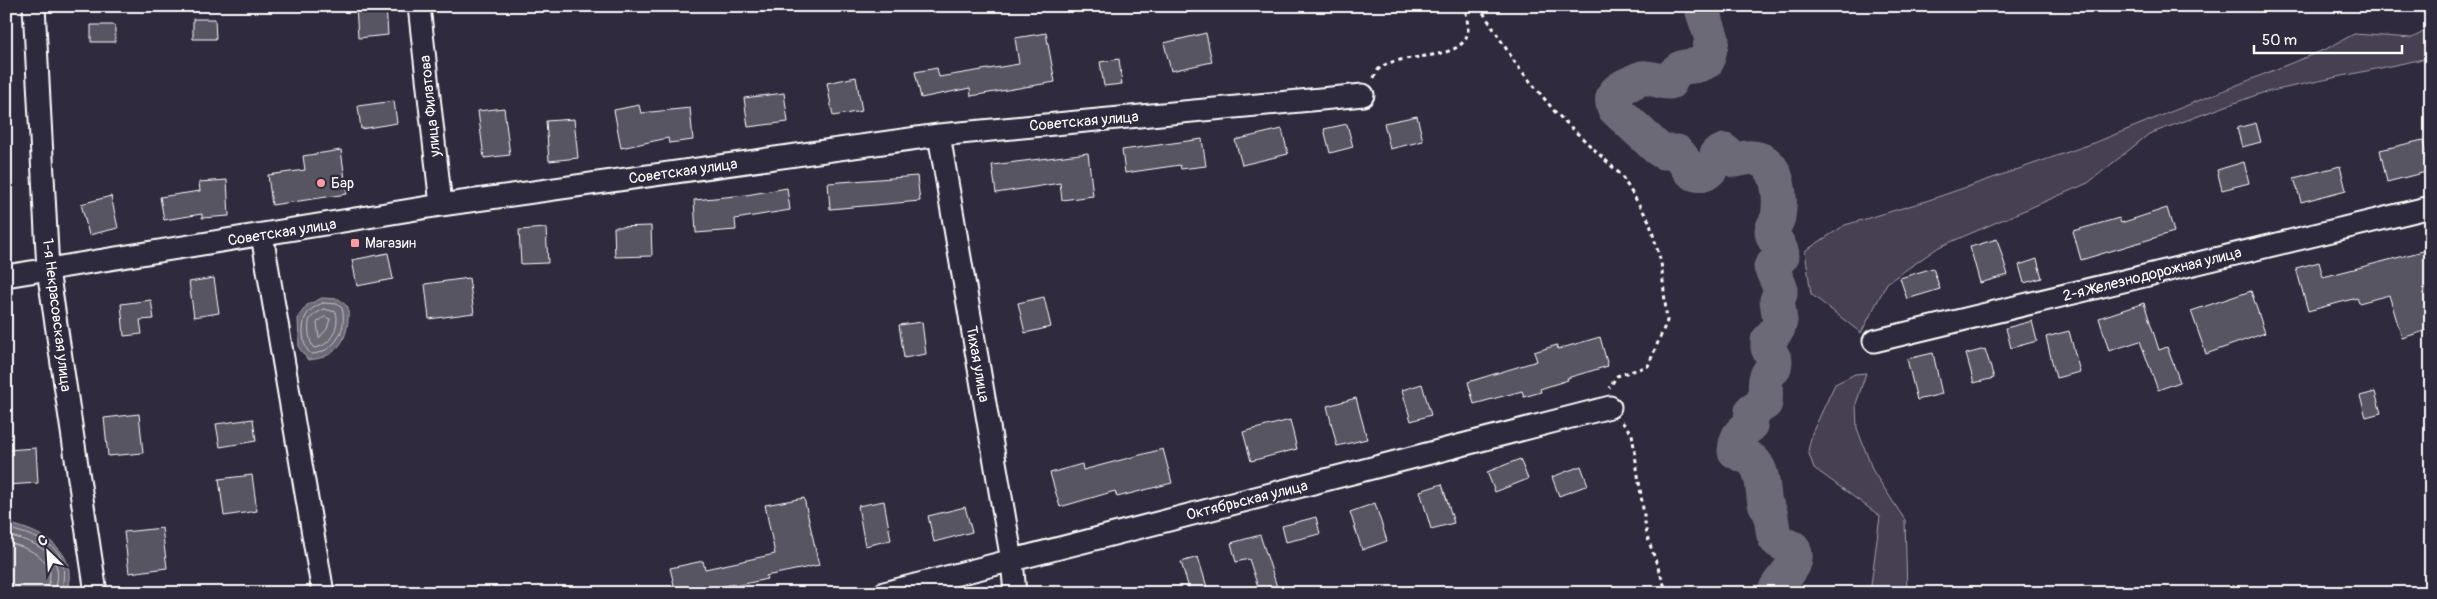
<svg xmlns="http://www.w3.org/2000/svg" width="2437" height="599" viewBox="0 0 2437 599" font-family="Pangolin,sans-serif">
  <rect width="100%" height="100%" fill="#2f2a3d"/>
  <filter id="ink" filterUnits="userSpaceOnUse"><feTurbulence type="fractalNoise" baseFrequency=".02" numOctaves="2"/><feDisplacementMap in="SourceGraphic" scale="10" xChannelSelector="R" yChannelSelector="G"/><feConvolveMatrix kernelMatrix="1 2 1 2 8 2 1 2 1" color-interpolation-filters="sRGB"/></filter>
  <g filter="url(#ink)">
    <path fill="#464152" stroke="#a2a0a8" d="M 2431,28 L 2431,57 L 2428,58 L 2262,93 L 2149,134 L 2088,183 L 1939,247 L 1887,283 L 1861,333 L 1811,294 L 1805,251 L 1845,225 L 1926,201 L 2094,143 L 2326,49 L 2354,34 L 2412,38 Z
      M 1866,373 L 1856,404 L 1857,428 L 1873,471 L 1905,520 L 1907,593 L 1870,593 L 1880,516 L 1814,468 L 1808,451 L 1812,433 L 1835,384 L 1855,374 Z"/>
    <path fill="#6d6a77" stroke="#a7a6ad" d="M 322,298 L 339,299 L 348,307 C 350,336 340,358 308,360 L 299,348 L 298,317 L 307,305 Z
      M 6,523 C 41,531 81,550 66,593 L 6,593 Z"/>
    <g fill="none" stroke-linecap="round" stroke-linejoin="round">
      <path stroke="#c5c3c9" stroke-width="1" d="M 323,303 L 337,304 L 342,308 C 348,330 334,353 311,354 C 304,347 304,342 303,333 C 303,316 307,310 323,303 Z
        M 324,309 L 336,312 C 340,326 331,347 314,348 C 309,343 307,326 310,319 C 313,314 319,312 324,309 Z
        M 325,317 L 330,319 L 327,329 L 319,338 L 317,323 Z
        M 6,528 C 21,532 50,540 59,554 C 66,566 63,580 62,593
        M 6,535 C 25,539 53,548 57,569 C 59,577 56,585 55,593
        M 6,542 C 22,546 48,555 50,573 C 50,580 48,586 48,593"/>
      <path stroke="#6d6a77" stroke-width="35" d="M 1701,6 L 1712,39 L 1707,61 C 1691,72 1680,58 1670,82 C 1661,83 1655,78 1646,78 C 1641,77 1635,81 1631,83 C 1618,89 1608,94 1615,109 L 1657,148 L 1663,152 L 1677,152 C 1683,157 1684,163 1689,169 C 1702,183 1716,168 1717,154 L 1724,151 L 1735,160 C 1742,159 1751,156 1758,159 C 1780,165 1781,200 1778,217 C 1777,222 1772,227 1772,231 C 1772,240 1782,246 1782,256 L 1771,267 L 1780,287 L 1780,294 L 1777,300 L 1780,321 L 1778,328 L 1768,341 L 1768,348 L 1775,361 L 1774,368 C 1761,377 1767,389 1765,403 L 1752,411 L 1750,426 C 1739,432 1736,439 1735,451 C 1742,456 1750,456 1755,463 C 1764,474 1762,490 1765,503 C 1767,508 1771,512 1771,517 C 1775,538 1770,540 1793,548 C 1802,567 1780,576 1774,593"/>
    </g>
    <path fill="#595564" stroke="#fff" d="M 356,6 L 386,6 L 388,35 L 358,38 Z
      M 193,19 L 215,19 L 216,39 L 193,39 Z
      M 91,25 L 115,25 L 115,42 L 91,42 Z
      M 1046,33 L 1055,82 L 971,96 L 970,88 L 921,98 L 915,72 L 937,68 L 939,77 L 1019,64 L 1015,38 Z
      M 1206,33 L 1212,62 L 1171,71 L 1164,43 Z
      M 1119,59 L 1122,84 L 1104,86 L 1100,62 Z
      M 856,77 L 862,111 L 833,116 L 827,83 Z
      M 784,93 L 788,122 L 748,127 L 744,98 Z
      M 394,101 L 397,123 L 361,129 L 358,106 Z
      M 639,105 L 641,113 L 690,108 L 693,140 L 669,143 L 668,138 L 621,148 L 614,110 Z
      M 504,108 L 510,155 L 484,158 L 478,111 Z
      M 1417,116 L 1423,141 L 1390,149 L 1384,123 Z
      M 574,119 L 578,158 L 549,161 L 546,121 Z
      M 2256,123 L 2261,142 L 2242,147 L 2237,128 Z
      M 1347,124 L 1353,147 L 1330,153 L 1324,129 Z
      M 1282,129 L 1288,154 L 1242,165 L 1235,140 Z
      M 1202,139 L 1206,166 L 1181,169 L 1180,165 L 1125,173 L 1122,150 Z
      M 2423,140 L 2430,171 L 2387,182 L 2380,150 Z
      M 341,150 L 347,194 L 272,205 L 268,175 L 305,170 L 303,156 Z
      M 1088,153 L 1093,196 L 1062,200 L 1060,183 L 996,193 L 992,165 Z
      M 2244,162 L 2249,183 L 2222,190 L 2217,170 Z
      M 2340,166 L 2346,190 L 2301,202 L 2294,178 Z
      M 917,176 L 920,201 L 830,209 L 828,183 Z
      M 227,180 L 229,216 L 202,218 L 202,214 L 164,220 L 160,197 L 200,191 L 199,182 Z
      M 787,188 L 790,210 L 735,219 L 736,230 L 696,233 L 694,200 L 746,195 Z
      M 111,196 L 118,228 L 89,235 L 81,204 Z
      M 2167,208 L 2174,232 L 2081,260 L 2073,231 L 2119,218 L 2121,223 Z
      M 651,226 L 652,256 L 615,257 L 614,227 Z
      M 546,228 L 548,263 L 521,264 L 519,230 Z
      M 1997,239 L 2008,275 L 1980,283 L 1970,247 Z
      M 2431,249 L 2431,329 L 2402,338 L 2389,295 L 2359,303 L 2357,298 L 2308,311 L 2296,268 L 2319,262 L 2323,277 Z
      M 388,253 L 393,279 L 357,286 L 352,260 Z
      M 2037,259 L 2042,278 L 2024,283 L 2019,265 Z
      M 1933,268 L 1940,289 L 1907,299 L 1900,278 Z
      M 214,278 L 219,313 L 194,317 L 189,282 Z
      M 469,278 L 474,313 L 429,319 L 425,284 Z
      M 2251,291 L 2265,333 L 2206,354 L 2191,311 Z
      M 1044,297 L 1051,327 L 1025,333 L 1018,303 Z
      M 151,300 L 154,319 L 140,320 L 142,334 L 124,336 L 121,304 Z
      M 2144,303 L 2159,350 L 2167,347 L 2180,382 L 2158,390 L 2140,341 L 2109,351 L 2099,318 Z
      M 2032,321 L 2037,341 L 2011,348 L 2006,328 Z
      M 922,322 L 926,354 L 904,358 L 899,325 Z
      M 2069,331 L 2080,372 L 2056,378 L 2046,337 Z
      M 1600,337 L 1608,366 L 1567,378 L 1568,380 L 1540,389 L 1541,392 L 1524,397 L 1522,391 L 1474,404 L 1468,382 L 1537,361 L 1534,352 L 1557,345 L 1558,349 Z
      M 1985,349 L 1994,378 L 1974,383 L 1966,354 Z
      M 1933,353 L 1942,394 L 1917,400 L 1907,359 Z
      M 1422,384 L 1431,415 L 1411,421 L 1402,390 Z
      M 2375,392 L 2381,413 L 2366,417 L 2360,396 Z
      M 1356,398 L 1367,439 L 1337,446 L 1327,406 Z
      M 139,414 L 143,453 L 108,456 L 104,418 Z
      M 253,419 L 256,441 L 220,447 L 216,424 Z
      M 1290,420 L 1297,449 L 1251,461 L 1243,432 Z
      M 36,448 L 38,483 L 6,485 L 6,450 Z
      M 1163,449 L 1172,483 L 1117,497 L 1115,491 L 1060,507 L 1050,473 L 1082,464 L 1083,470 Z
      M 1520,459 L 1528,479 L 1495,492 L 1487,472 Z
      M 1581,466 L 1588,485 L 1559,496 L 1552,477 Z
      M 252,475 L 257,511 L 224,516 L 219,479 Z
      M 1442,484 L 1454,523 L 1431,529 L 1420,491 Z
      M 804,498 L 819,565 L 766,576 L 767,579 L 735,586 L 734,584 L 694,593 L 676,593 L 670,568 L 703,561 L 705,569 L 775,554 L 765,505 Z
      M 884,501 L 891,540 L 865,546 L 858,506 Z
      M 1375,503 L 1387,541 L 1362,550 L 1350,512 Z
      M 965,507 L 972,532 L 934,542 L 928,516 Z
      M 1316,517 L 1320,534 L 1286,542 L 1282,526 Z
      M 162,528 L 167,568 L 129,573 L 124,532 Z
      M 1260,535 L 1279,593 L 1260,593 L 1249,559 L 1236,562 L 1231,543 Z
      M 1198,557 L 1207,587 L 1190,592 L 1181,562 Z"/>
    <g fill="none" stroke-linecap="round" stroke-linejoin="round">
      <g stroke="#fff" stroke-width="25">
        <path id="minor" d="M 34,6 L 48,270 L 96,593
          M 419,6 L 441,205
          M 939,135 L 1012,561 L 1015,593
          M 262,235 L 323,593
          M 6,276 L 441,205 L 939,135 L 1363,95
          M 1874,341 L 2431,207
          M 884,593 L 1610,407"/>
      </g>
      <path stroke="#fff" stroke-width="3" stroke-dasharray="4 4" stroke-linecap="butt" d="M 1479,6 L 1516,64 L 1556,113 L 1621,175 L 1649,221 L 1661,262 L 1667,321 L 1648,366 L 1617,376 L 1609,388
        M 1374,78 C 1375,75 1377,70 1380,68 C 1400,51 1465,64 1468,30 C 1468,22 1466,14 1465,6
        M 1622,422 L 1632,434 L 1647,536 L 1667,593"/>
      <use href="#minor" stroke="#2f2a3d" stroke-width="21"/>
    </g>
  </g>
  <g fill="#ff9aa2" stroke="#2f2a3d" stroke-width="2">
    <circle cx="321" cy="183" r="5"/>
    <rect x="350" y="238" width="10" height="10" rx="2.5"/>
  </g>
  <g text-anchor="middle" stroke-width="5" stroke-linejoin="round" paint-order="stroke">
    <g font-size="15" fill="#fff" stroke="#2f2a3d">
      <text transform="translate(430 106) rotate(-96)" y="5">улица Филатова</text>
      <text transform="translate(1084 121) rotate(-5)" y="5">Советская улица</text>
      <text transform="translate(683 171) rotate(-8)" y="5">Советская улица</text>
      <text transform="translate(282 232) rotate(-9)" y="5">Советская улица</text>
      <text transform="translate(2152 274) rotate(-14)" y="5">2-я Железнодорожная улица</text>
      <text transform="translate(57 315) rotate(83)" y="5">1-я Некрасовская улица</text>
      <text transform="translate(978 364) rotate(80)" y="5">Тихая улица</text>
      <text transform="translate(1247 500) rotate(-14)" y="5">Октябрьская улица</text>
    </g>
    <g font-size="15" fill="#fff" stroke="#2f2a3d" text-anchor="start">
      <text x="331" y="188">Бар</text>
      <text x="365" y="248">Магазин</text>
    </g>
  </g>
  <rect width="2437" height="599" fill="none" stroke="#2f2a3d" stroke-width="25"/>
  <rect x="12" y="12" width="2412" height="574" fill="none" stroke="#fff" stroke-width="2" filter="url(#ink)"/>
  <g transform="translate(48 552) rotate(335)" stroke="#2f2a3d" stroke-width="4" paint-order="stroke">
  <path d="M0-4L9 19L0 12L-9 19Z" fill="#ffffff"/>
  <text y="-8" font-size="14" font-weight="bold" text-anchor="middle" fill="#ffffff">С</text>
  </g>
  <path d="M2254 45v8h148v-8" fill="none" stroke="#ffffff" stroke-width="2.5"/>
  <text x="2262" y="45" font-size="15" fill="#ffffff" stroke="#2f2a3d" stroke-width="4" paint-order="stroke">50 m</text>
</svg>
